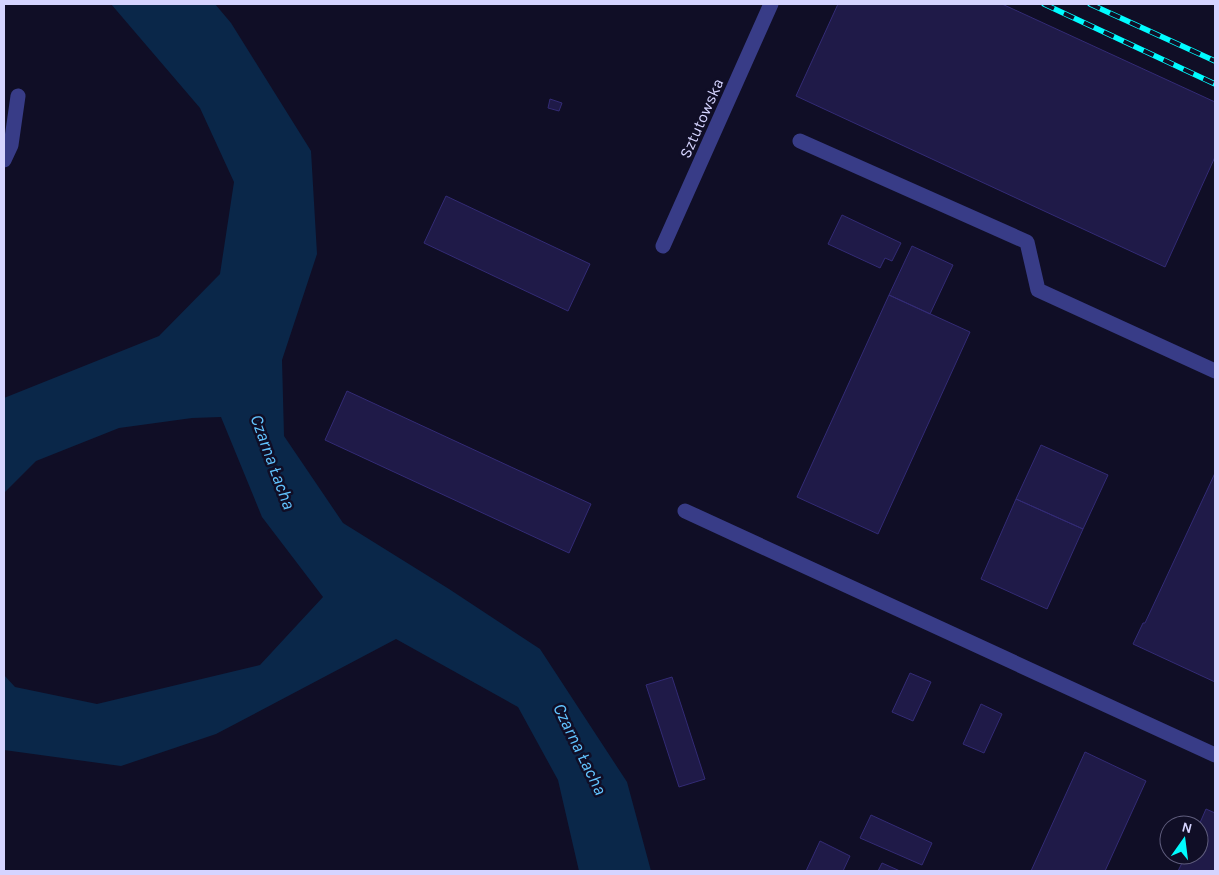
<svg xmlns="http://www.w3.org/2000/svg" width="1219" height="875" viewBox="0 0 1219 875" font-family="Karla,sans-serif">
  <rect width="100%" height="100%" fill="#100e26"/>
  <path fill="#0a2749" d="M 111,4 L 215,4 L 231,23 L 311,151 L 317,254 L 282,360 L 284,436 L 343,523 L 449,589 L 540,649 L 627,782 L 651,871 L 579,871 L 558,780 L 518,707 L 396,639 L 216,734 L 121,766 L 4,750 L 4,675 L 15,687 L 97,704 L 260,665 L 323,597 L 262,517 L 221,417 L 192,418 L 119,428 L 36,461 L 4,493 L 4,398 L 159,336 L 220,274 L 234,182 L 200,108 Z"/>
  <path fill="#1f1a48" stroke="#332b75" d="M 838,4 L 1002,4 L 1215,102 L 1215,157 L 1165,267 L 796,96 Z
    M 550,99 L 562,103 L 559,111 L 548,108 Z
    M 446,196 L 590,264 L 568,311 L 424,243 Z
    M 842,215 L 901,243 L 892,261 L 885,258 L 880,268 L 828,244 Z
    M 912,246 L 953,265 L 930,314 L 889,295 Z
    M 889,295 L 970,332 L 878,534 L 797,497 Z
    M 347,391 L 591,504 L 569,553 L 325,440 Z
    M 1041,445 L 1108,475 L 1083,529 L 1016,499 Z
    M 1215,473 L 1215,682 L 1133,644 L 1143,623 L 1145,623 Z
    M 1016,499 L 1083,529 L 1047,609 L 981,579 Z
    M 910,673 L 931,682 L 913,721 L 892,712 Z
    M 672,677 L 705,779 L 679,787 L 646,685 Z
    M 981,704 L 1002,714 L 984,753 L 963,744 Z
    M 1085,752 L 1146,781 L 1105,871 L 1031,871 Z
    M 1206,809 L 1215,813 L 1215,871 L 1178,871 L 1186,855 L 1199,855 L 1199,825 Z
    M 871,815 L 932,843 L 922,865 L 860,838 Z
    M 820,841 L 850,856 L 843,871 L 806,871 Z
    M 882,863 L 900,871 L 878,871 Z"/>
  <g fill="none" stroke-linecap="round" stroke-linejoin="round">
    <path stroke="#383c87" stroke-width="15" d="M 800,141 L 1027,242 L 1038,290 L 1215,371
      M 4,160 L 11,145 L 18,96
      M 663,246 L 771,4
      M 685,511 L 1215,755"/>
    <g stroke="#00fcff" stroke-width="5.5">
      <path id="rail" d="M 1044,4 L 1215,84
        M 1090,4 L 1215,61"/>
    </g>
    <use href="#rail" stroke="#100e26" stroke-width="4" stroke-dasharray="11" stroke-linecap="butt"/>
  </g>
  <g text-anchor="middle" stroke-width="5" stroke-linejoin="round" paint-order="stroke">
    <g font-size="16" fill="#d5d4ff" stroke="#100e26">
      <text transform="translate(701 118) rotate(-66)" y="6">Sztutowska</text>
    </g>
    <g font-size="18" font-style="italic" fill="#62c4ff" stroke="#100e26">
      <text transform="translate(273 462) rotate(70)" y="6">Czarna Łacha</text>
      <text transform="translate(580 749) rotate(64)" y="6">Czarna Łacha</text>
    </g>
  </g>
  <rect width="1219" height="875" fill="none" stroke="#d5d4ff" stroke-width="10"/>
  <g transform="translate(1184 840) rotate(14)"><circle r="24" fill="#100e26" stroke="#5f5d7d"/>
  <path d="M0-4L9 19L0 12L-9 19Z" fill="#00fcff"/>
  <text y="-8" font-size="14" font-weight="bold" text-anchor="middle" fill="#d5d4ff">N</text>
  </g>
</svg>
